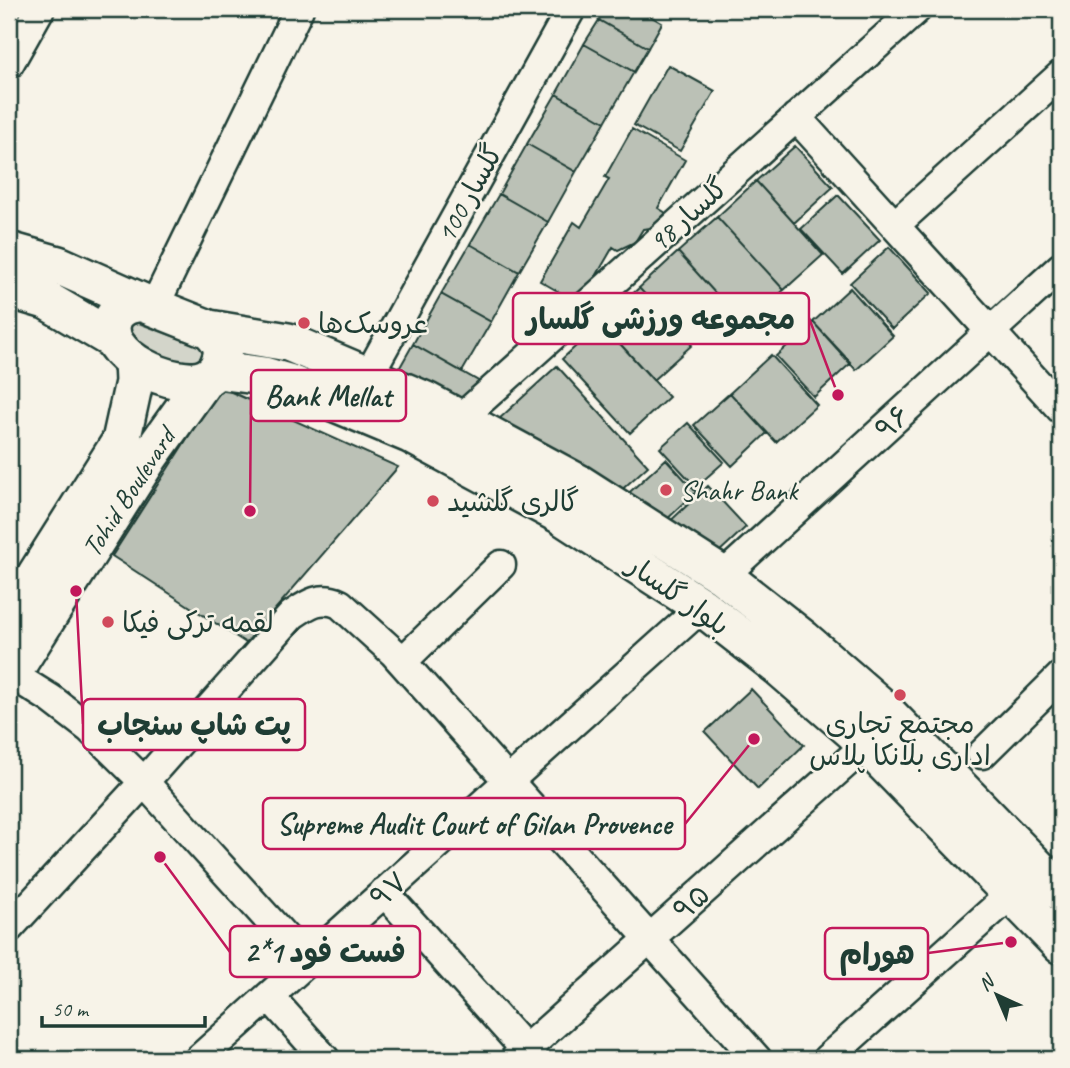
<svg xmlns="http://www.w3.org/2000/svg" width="1070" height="1068" viewBox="0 0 1070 1068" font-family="Caveat,'Playpen Sans Arabic',sans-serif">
  <rect width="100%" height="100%" fill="#f7f3e8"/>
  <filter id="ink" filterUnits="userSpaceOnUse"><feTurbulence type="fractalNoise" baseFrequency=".0143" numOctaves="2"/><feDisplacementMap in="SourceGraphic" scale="14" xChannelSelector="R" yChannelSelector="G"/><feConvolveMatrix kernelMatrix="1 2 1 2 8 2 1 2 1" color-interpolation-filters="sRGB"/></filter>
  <g filter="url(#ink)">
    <path fill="#d3d5ca" stroke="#79897f" stroke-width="2" d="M 134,323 L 138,323 L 200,346 L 205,354 L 202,363 L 179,367 L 129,341 L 128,328 Z"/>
    <path fill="#bbc1b6" stroke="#1f3d34" stroke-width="2" d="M 605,9 L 638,9 L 662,23 L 648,48 L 599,20 Z
      M 599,20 L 648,48 L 634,72 L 584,44 Z
      M 584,44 L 634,72 L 605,122 L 556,94 Z
      M 668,65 L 715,91 L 680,151 L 634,125 Z
      M 556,94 L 605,122 L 576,172 L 527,144 Z
      M 632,129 L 685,160 L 658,208 L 666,213 L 651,228 L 643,229 L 635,242 L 618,250 L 613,247 L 580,304 L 540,281 L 574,222 L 581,227 L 609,179 L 605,177 Z
      M 527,144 L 576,172 L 548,222 L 499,194 Z
      M 795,146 L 833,187 L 794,223 L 756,181 Z
      M 756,181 L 823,255 L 784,290 L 717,217 Z
      M 499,194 L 548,222 L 519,272 L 470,244 Z
      M 838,195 L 880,240 L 843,274 L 801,229 Z
      M 717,217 L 784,290 L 745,326 L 678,252 Z
      M 470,244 L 519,272 L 491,322 L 441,294 Z
      M 889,247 L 931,293 L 892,329 L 850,283 Z
      M 678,252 L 716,294 L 677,329 L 639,288 Z
      M 639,288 L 692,345 L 653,380 L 601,323 Z
      M 850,288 L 893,336 L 856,370 L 813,322 Z
      M 441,294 L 491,322 L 462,372 L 413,344 Z
      M 813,322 L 851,363 L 814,397 L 776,356 Z
      M 601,323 L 669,397 L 630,433 L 562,359 Z
      M 413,344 L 480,382 L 466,407 L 395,376 Z
      M 771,355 L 817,405 L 776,442 L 730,393 Z
      M 557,366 L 648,466 L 617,494 L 499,419 Z
      M 220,387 L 398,467 L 246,643 L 112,556 Z
      M 730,393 L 767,433 L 732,466 L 694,425 Z
      M 688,423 L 724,462 L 696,487 L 660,448 Z
      M 666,459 L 696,492 L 663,523 L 622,499 Z
      M 708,486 L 746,527 L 718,553 L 666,525 Z
      M 751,689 L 804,745 L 758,789 L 705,732 Z"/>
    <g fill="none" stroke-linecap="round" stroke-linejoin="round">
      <g stroke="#1f3d34" stroke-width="33">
        <path id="minor" d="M 9,64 L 40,9
          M 796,117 L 1061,409
          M 895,225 L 1061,75
          M 154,307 L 299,9
          M 368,376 L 571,9
          M 460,419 L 917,9
          M 723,576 L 1061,267
          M 402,662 L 501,565
          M 11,674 L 51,699 L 90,729 L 144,782 L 307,962
          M 982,754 L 1061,676
          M 384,892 L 534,1059
          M 9,928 L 144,782 L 292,615 C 308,604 320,595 340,604 L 393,652 L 757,1059
          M 269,996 L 325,1059
          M 199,1059 L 702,607
          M 515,1059 L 866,745
          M 827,1059 L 1011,894"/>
      </g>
      <g stroke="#1f3d34" stroke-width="42">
        <path id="major" d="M 9,251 L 58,265 L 141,302
          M 9,289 L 46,300 L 112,339
          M 141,302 L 209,329 C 219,338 226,348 220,362 C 218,369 213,374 206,378 C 179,392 94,355 114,317 C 120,306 130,304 141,302 Z
          M 209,329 L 288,342 L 426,401 L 578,483 L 723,576 L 803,639 L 879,705 L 1061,892
          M 217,370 L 264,376 L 288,383 L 410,434 L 559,514 L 702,607 L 779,667 L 854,732 L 1061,945
          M 9,618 L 121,441 L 134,382 L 133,361
          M 9,678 L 149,457 L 205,379"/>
      </g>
      <use href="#minor" stroke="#f7f3e8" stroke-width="28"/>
      <use href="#major" stroke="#f7f3e8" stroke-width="37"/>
    </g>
  </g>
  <g fill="#d1495b" stroke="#f7f3e8" stroke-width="2.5">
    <circle cx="304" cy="323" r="7"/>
    <circle cx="666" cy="490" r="7"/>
    <circle cx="433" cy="501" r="7"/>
    <circle cx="108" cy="622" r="7"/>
    <circle cx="900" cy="695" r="7"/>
  </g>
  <g text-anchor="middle" stroke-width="5" stroke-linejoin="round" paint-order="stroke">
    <g font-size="28" fill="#1f3d34" stroke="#f7f3e8">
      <text transform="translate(469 193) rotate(-61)" y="10">گلسار 100</text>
      <text transform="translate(688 214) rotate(-42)" y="10">گلسار 98</text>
      <text transform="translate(892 422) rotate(-43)" y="10">۹۶</text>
      <text transform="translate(128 492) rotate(-57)" y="10">Tohid Boulevard</text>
      <text transform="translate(679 595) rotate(35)" y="10">بلوار گلسار</text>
      <text transform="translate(388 889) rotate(-42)" y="10">۹۷</text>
      <text transform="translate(691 902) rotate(-42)" y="10">۹۵</text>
    </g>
    <g font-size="28" fill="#1f3d34" stroke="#f7f3e8" text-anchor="start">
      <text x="318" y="333">عروسک‌ها</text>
      <text x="680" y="500">Shahr Bank</text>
      <text x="447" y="511">گالری گلشید</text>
      <text x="122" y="632">لقمه ترکی فیکا</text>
      <text x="900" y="733" text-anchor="middle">مجتمع تجاری<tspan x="900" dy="32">اداری بلانکا پلاس</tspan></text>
    </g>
  </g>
  <path fill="none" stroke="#c2185b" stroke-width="2.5" d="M838 395L809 318M250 511L251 396M76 591L83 724M754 739L685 824M160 857L230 952M1011 942L928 953"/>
  <g fill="#c2185b" stroke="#f7f3e8" stroke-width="2.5">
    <circle cx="838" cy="395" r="7"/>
    <circle cx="250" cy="511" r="7"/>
    <circle cx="76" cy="591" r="7"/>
    <circle cx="754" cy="739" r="7"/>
    <circle cx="160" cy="857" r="7"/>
    <circle cx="1011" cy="942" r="7"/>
  </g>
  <g fill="#f7f3e8" stroke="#c2185b" stroke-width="2.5">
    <rect x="513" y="293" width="296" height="51" rx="7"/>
    <rect x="251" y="370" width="155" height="51" rx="7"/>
    <rect x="83" y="699" width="222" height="51" rx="7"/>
    <rect x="263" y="798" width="422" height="51" rx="7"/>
    <rect x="230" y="926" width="190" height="51" rx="7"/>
    <rect x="825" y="928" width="103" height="51" rx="7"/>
  </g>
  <g font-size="30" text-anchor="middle" font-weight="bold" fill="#1f3d34">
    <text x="661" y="329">مجموعه ورزشی گلسار</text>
    <text x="328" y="406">Bank Mellat</text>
    <text x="194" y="735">پت شاپ سنجاب</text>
    <text x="474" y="834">Supreme Audit Court of Gilan Provence</text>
    <text x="325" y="962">فست فود 1*2</text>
    <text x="877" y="964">هورام</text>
  </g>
  <rect width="1070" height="1068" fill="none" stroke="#f7f3e8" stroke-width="35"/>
  <rect x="18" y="18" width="1035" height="1033" fill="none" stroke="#1f3d34" stroke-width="2.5" filter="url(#ink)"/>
  <g transform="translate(997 995) rotate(316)" stroke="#f7f3e8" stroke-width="5" paint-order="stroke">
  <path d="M0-5L12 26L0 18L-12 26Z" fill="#1f3d34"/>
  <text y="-10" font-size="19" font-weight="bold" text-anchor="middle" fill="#1f3d34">N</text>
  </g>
  <path d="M42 1016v10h163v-10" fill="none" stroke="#1f3d34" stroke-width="3.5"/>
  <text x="52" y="1016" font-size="21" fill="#1f3d34" stroke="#f7f3e8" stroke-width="5" paint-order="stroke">50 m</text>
</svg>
